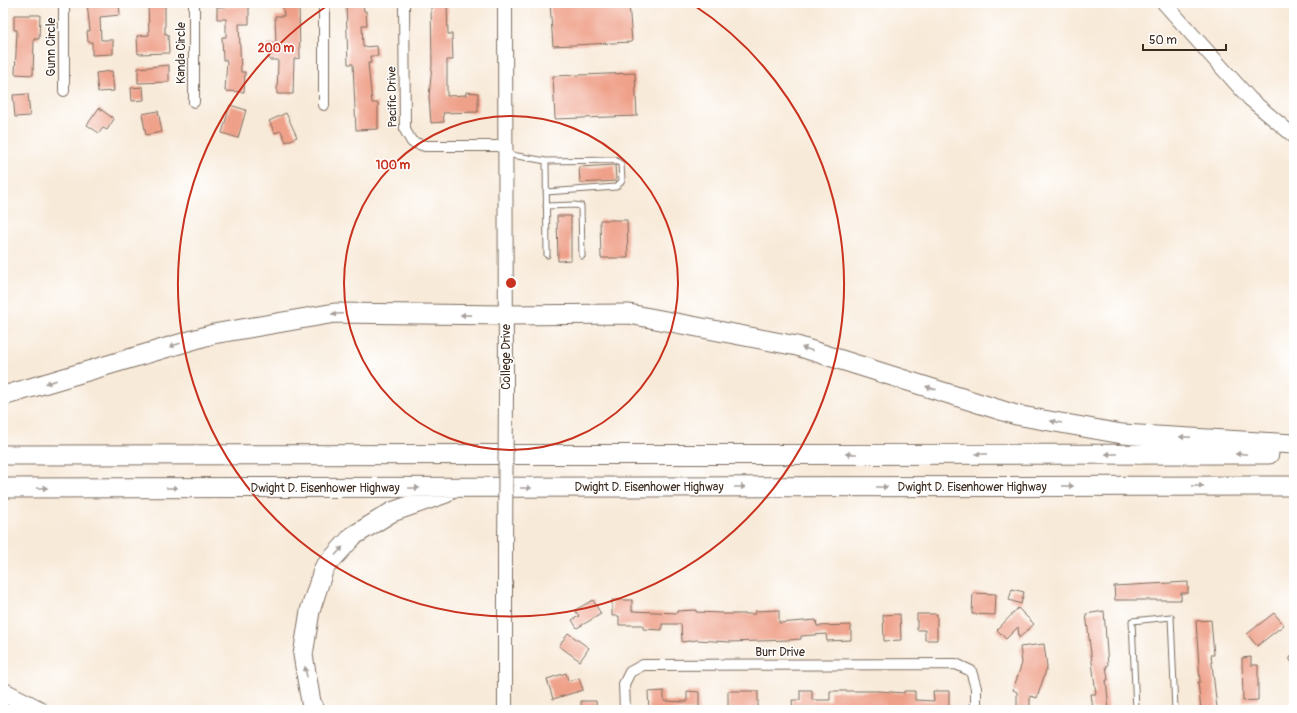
<svg xmlns="http://www.w3.org/2000/svg" width="1297" height="713" viewBox="0 0 1297 713" font-family="Pangolin,sans-serif">
  <rect width="100%" height="100%" fill="#fff"/>
  <filter id="ink" filterUnits="userSpaceOnUse"><feTurbulence type="fractalNoise" baseFrequency=".025" numOctaves="2"/><feDisplacementMap in="SourceGraphic" scale="8" xChannelSelector="R" yChannelSelector="G"/><feConvolveMatrix kernelMatrix="1 2 1 2 8 2 1 2 1" color-interpolation-filters="sRGB"/></filter>
  <filter id="wash" filterUnits="userSpaceOnUse"><feTurbulence type="fractalNoise" baseFrequency=".012" numOctaves="4" result="noise"/><feDisplacementMap in="SourceGraphic" scale="16" xChannelSelector="R" yChannelSelector="G"/><feGaussianBlur stdDeviation="0.9" result="paint"/><feColorMatrix in="noise" values="0 0 0 0 0 0 0 0 0 0 0 0 0 0 0 0 0 1.4 0 .05"/><feComposite in="paint" operator="in"/></filter>
  <g filter="url(#wash)">
    <rect width="100%" height="100%" fill="#f8ead9"/>
    <g id="blocks">
      <path fill="#efa089" d="M 87,3 L 119,3 L 120,15 L 100,17 L 101,40 L 113,40 L 113,54 L 92,55 L 92,42 L 88,42 L 87,31 L 90,31 Z
        M 148,3 L 165,3 L 165,34 L 168,34 L 169,53 L 138,54 L 137,36 L 149,35 Z
        M 346,3 L 363,3 L 364,11 L 366,11 L 367,25 L 362,25 L 363,47 L 377,46 L 378,56 L 370,56 L 371,63 L 368,63 L 372,103 L 378,103 L 378,129 L 356,130 L 353,64 L 348,64 Z
        M 550,3 L 629,3 L 632,42 L 553,46 Z
        M 431,4 L 447,4 L 448,34 L 452,34 L 453,60 L 447,60 L 447,96 L 466,95 L 466,92 L 478,93 L 478,112 L 443,113 L 444,122 L 431,123 L 429,97 L 432,65 Z
        M 299,5 L 300,58 L 294,59 L 293,94 L 277,94 L 278,60 L 269,60 L 268,43 L 276,43 L 275,16 L 284,16 L 283,6 Z
        M 249,6 L 249,24 L 239,24 L 241,72 L 245,72 L 244,92 L 225,91 L 227,60 L 223,60 L 222,37 L 226,37 L 226,19 L 217,19 L 217,7 Z
        M 14,15 L 40,15 L 39,39 L 34,39 L 33,75 L 15,74 L 17,30 L 14,30 Z
        M 169,65 L 169,82 L 138,83 L 138,68 Z
        M 112,71 L 114,91 L 98,92 L 96,73 Z
        M 635,73 L 637,116 L 555,119 L 553,76 Z
        M 143,87 L 144,100 L 132,101 L 131,88 Z
        M 28,94 L 30,116 L 15,117 L 13,95 Z
        M 230,105 L 246,110 L 238,138 L 222,133 Z
        M 99,108 L 114,119 L 107,130 L 103,128 L 99,133 L 87,125 Z
        M 158,111 L 162,132 L 146,135 L 142,114 Z
        M 286,113 L 297,137 L 286,142 L 281,131 L 275,133 L 269,121 Z
        M 615,165 L 616,181 L 580,183 L 579,167 Z
        M 557,216 L 571,216 L 571,260 L 558,261 Z
        M 600,220 L 627,220 L 628,258 L 601,258 Z
        M 1188,582 L 1188,593 L 1181,593 L 1181,600 L 1115,600 L 1114,586 Z
        M 1012,589 L 1024,592 L 1021,604 L 1009,600 Z
        M 973,593 L 996,594 L 995,615 L 972,614 Z
        M 593,600 L 601,614 L 577,628 L 572,620 L 579,616 L 575,610 Z
        M 612,600 L 632,600 L 632,611 L 677,613 L 677,611 L 696,610 L 696,612 L 722,613 L 722,614 L 755,614 L 755,611 L 779,610 L 779,623 L 816,620 L 817,626 L 851,625 L 851,640 L 827,641 L 826,634 L 801,636 L 801,639 L 789,640 L 730,642 L 697,640 L 682,642 L 681,624 L 662,624 L 662,630 L 643,629 L 643,625 L 619,625 L 619,616 L 612,616 Z
        M 1018,608 L 1034,624 L 1019,638 L 1018,627 L 1006,639 L 997,630 Z
        M 1104,611 L 1108,666 L 1106,666 L 1108,680 L 1106,680 L 1109,710 L 1093,710 L 1091,694 L 1096,694 L 1086,614 Z
        M 1274,613 L 1284,625 L 1257,646 L 1247,634 Z
        M 900,614 L 901,640 L 884,641 L 883,615 Z
        M 917,614 L 937,614 L 937,640 L 925,640 L 925,630 L 917,630 Z
        M 1211,620 L 1214,655 L 1211,655 L 1217,708 L 1201,710 L 1198,682 L 1200,682 L 1196,621 Z
        M 568,633 L 589,648 L 580,661 L 559,646 Z
        M 1044,644 L 1047,667 L 1037,698 L 1030,696 L 1030,710 L 1017,710 L 1017,692 L 1013,690 L 1022,663 L 1020,647 Z
        M 1251,657 L 1251,665 L 1258,665 L 1258,700 L 1243,701 L 1242,658 Z
        M 566,673 L 568,681 L 579,678 L 583,690 L 553,699 L 547,679 Z
        M 800,690 L 812,690 L 812,700 L 830,700 L 830,691 L 879,691 L 904,693 L 904,691 L 915,691 L 915,700 L 934,701 L 933,691 L 949,691 L 949,710 L 793,710 L 792,700 L 800,700 Z
        M 664,691 L 664,701 L 687,702 L 687,691 L 699,692 L 699,710 L 649,710 L 648,692 Z
        M 728,691 L 758,691 L 758,710 L 728,710 Z
        M 581,701 L 596,701 L 597,710 L 581,710 Z"/>
    </g>
  </g>
  <g filter="url(#ink)">
    <use href="#blocks" fill-opacity="0" stroke="#7d6d5f" stroke-width="1"/>
    <g fill="none" stroke-linecap="round" stroke-linejoin="round">
      <g stroke="#7d6d5f" stroke-width="7">
        <path id="lane" d="M 506,154 L 546,161 L 615,160 L 621,164 L 622,181 L 616,187 L 546,192
          M 546,161 L 547,255
          M 546,206 L 574,205 L 581,206 L 582,256
          M 1293,659 L 1294,660
          M 1136,710 L 1132,621 L 1171,617 L 1175,710"/>
      </g>
      <g stroke="#7d6d5f" stroke-width="12">
        <path id="street" d="M 194,3 L 194,102
          M 324,3 L 324,105
          M 404,3 L 405,130 L 412,142 L 425,146 L 505,146
          M 64,91 L 64,3
          M 625,710 L 624,684 L 630,672 L 643,665 L 956,664 L 971,671 L 976,688 L 976,710"/>
      </g>
      <g stroke="#7d6d5f" stroke-width="16">
        <path id="secondary" d="M 505,3 L 506,389
          M 1164,3 L 1250,99 L 1294,136
          M 505,556 L 505,710"/>
      </g>
      <g stroke="#7d6d5f" stroke-width="21">
        <path id="highway" d="M 3,396 L 213,334 L 335,313 L 505,315 L 629,314 L 797,346 L 1016,415 L 1122,434 L 1294,444
          M 3,455 L 1269,454
          M 3,488 L 1294,486
          M 3,692 L 38,710
          M 315,710 L 311,702 L 303,655 L 310,611 L 324,568 L 353,536 L 392,512 L 446,493"/>
      </g>
      <use href="#lane" stroke="#fff" stroke-width="5"/>
      <use href="#street" stroke="#fff" stroke-width="10"/>
      <use href="#secondary" stroke="#fff" stroke-width="14"/>
      <use href="#highway" stroke="#fff" stroke-width="19"/>
      <g stroke="#7d6d5f" stroke-width="16" stroke-linecap="butt">
        <path id="secondary-bridge" d="M 505,556 L 506,389"/>
      </g>
      <use href="#secondary-bridge" stroke="#fff" stroke-width="14"/>
    </g>
    <defs><path id="oneway-solid" d="M-6-.8H1V-3.2L6.5 0L1 3.2V.8H-6Z"/></defs>
    <g fill="#a79f9a">
      <use href="#oneway-solid" transform="translate(337 314) rotate(177)"/>
      <use href="#oneway-solid" transform="translate(466 315) rotate(-179)"/>
      <use href="#oneway-solid" transform="translate(175 345) rotate(163)"/>
      <use href="#oneway-solid" transform="translate(807 349) rotate(-162)"/>
      <use href="#oneway-solid" transform="translate(51 382) rotate(163)"/>
      <use href="#oneway-solid" transform="translate(931 388) rotate(-162)"/>
      <use href="#oneway-solid" transform="translate(1056 422) rotate(-170)"/>
      <use href="#oneway-solid" transform="translate(1185 437) rotate(-177)"/>
      <use href="#oneway-solid" transform="translate(851 454) rotate(180)"/>
      <use href="#oneway-solid" transform="translate(981 454) rotate(180)"/>
      <use href="#oneway-solid" transform="translate(1111 454) rotate(180)"/>
      <use href="#oneway-solid" transform="translate(1241 454) rotate(180)"/>
      <use href="#oneway-solid" transform="translate(1068 486)"/>
      <use href="#oneway-solid" transform="translate(1198 486)"/>
      <use href="#oneway-solid" transform="translate(740 487)"/>
      <use href="#oneway-solid" transform="translate(882 487)"/>
      <use href="#oneway-solid" transform="translate(42 488)"/>
      <use href="#oneway-solid" transform="translate(172 488)"/>
      <use href="#oneway-solid" transform="translate(414 488)"/>
      <use href="#oneway-solid" transform="translate(526 488)"/>
      <use href="#oneway-solid" transform="translate(339 551) rotate(-48)"/>
      <use href="#oneway-solid" transform="translate(306 672) rotate(-100)"/>
    </g>
  </g>
  <g fill="none" stroke="#c8321e" stroke-width="2">
    <circle cx="511" cy="283" r="167"/>
    <path d="M692 4A333 333 0 1 1 330 4"/>
  </g>
  <g text-anchor="middle" stroke-width="3" stroke-linejoin="round" paint-order="stroke">
    <g font-size="12" fill="#3b2a1e" stroke="#fff">
      <text transform="translate(51 47) rotate(-90)" y="4">Gunn Circle</text>
      <text transform="translate(181 53) rotate(-90)" y="4">Kanda Circle</text>
      <text transform="translate(392 97) rotate(-91)" y="4">Pacific Drive</text>
      <text transform="translate(506 357) rotate(-90)" y="4">College Drive</text>
      <text x="649" y="491">Dwight D. Eisenhower Highway</text>
      <text x="972" y="491">Dwight D. Eisenhower Highway</text>
      <text x="325" y="492">Dwight D. Eisenhower Highway</text>
      <text x="780" y="656">Burr Drive</text>
    </g>
  </g>
  <circle cx="511" cy="283" r="6" fill="#c8321e" stroke="#fff" stroke-width="2"/>
  <g font-size="12" text-anchor="middle" font-weight="bold" fill="#c8321e" stroke="#fff" stroke-width="3" stroke-linejoin="round" paint-order="stroke">
    <text x="276" y="52">200 m</text>
    <text x="393" y="169">100 m</text>
  </g>
  <rect width="1297" height="713" fill="none" stroke="#fff" stroke-width="16"/>
  <path d="M1143 44v6h83v-6" fill="none" stroke="#3b2a1e" stroke-width="2"/>
  <text x="1149" y="44" font-size="12" fill="#3b2a1e" stroke="#ffffff" stroke-width="3" paint-order="stroke">50 m</text>
</svg>
